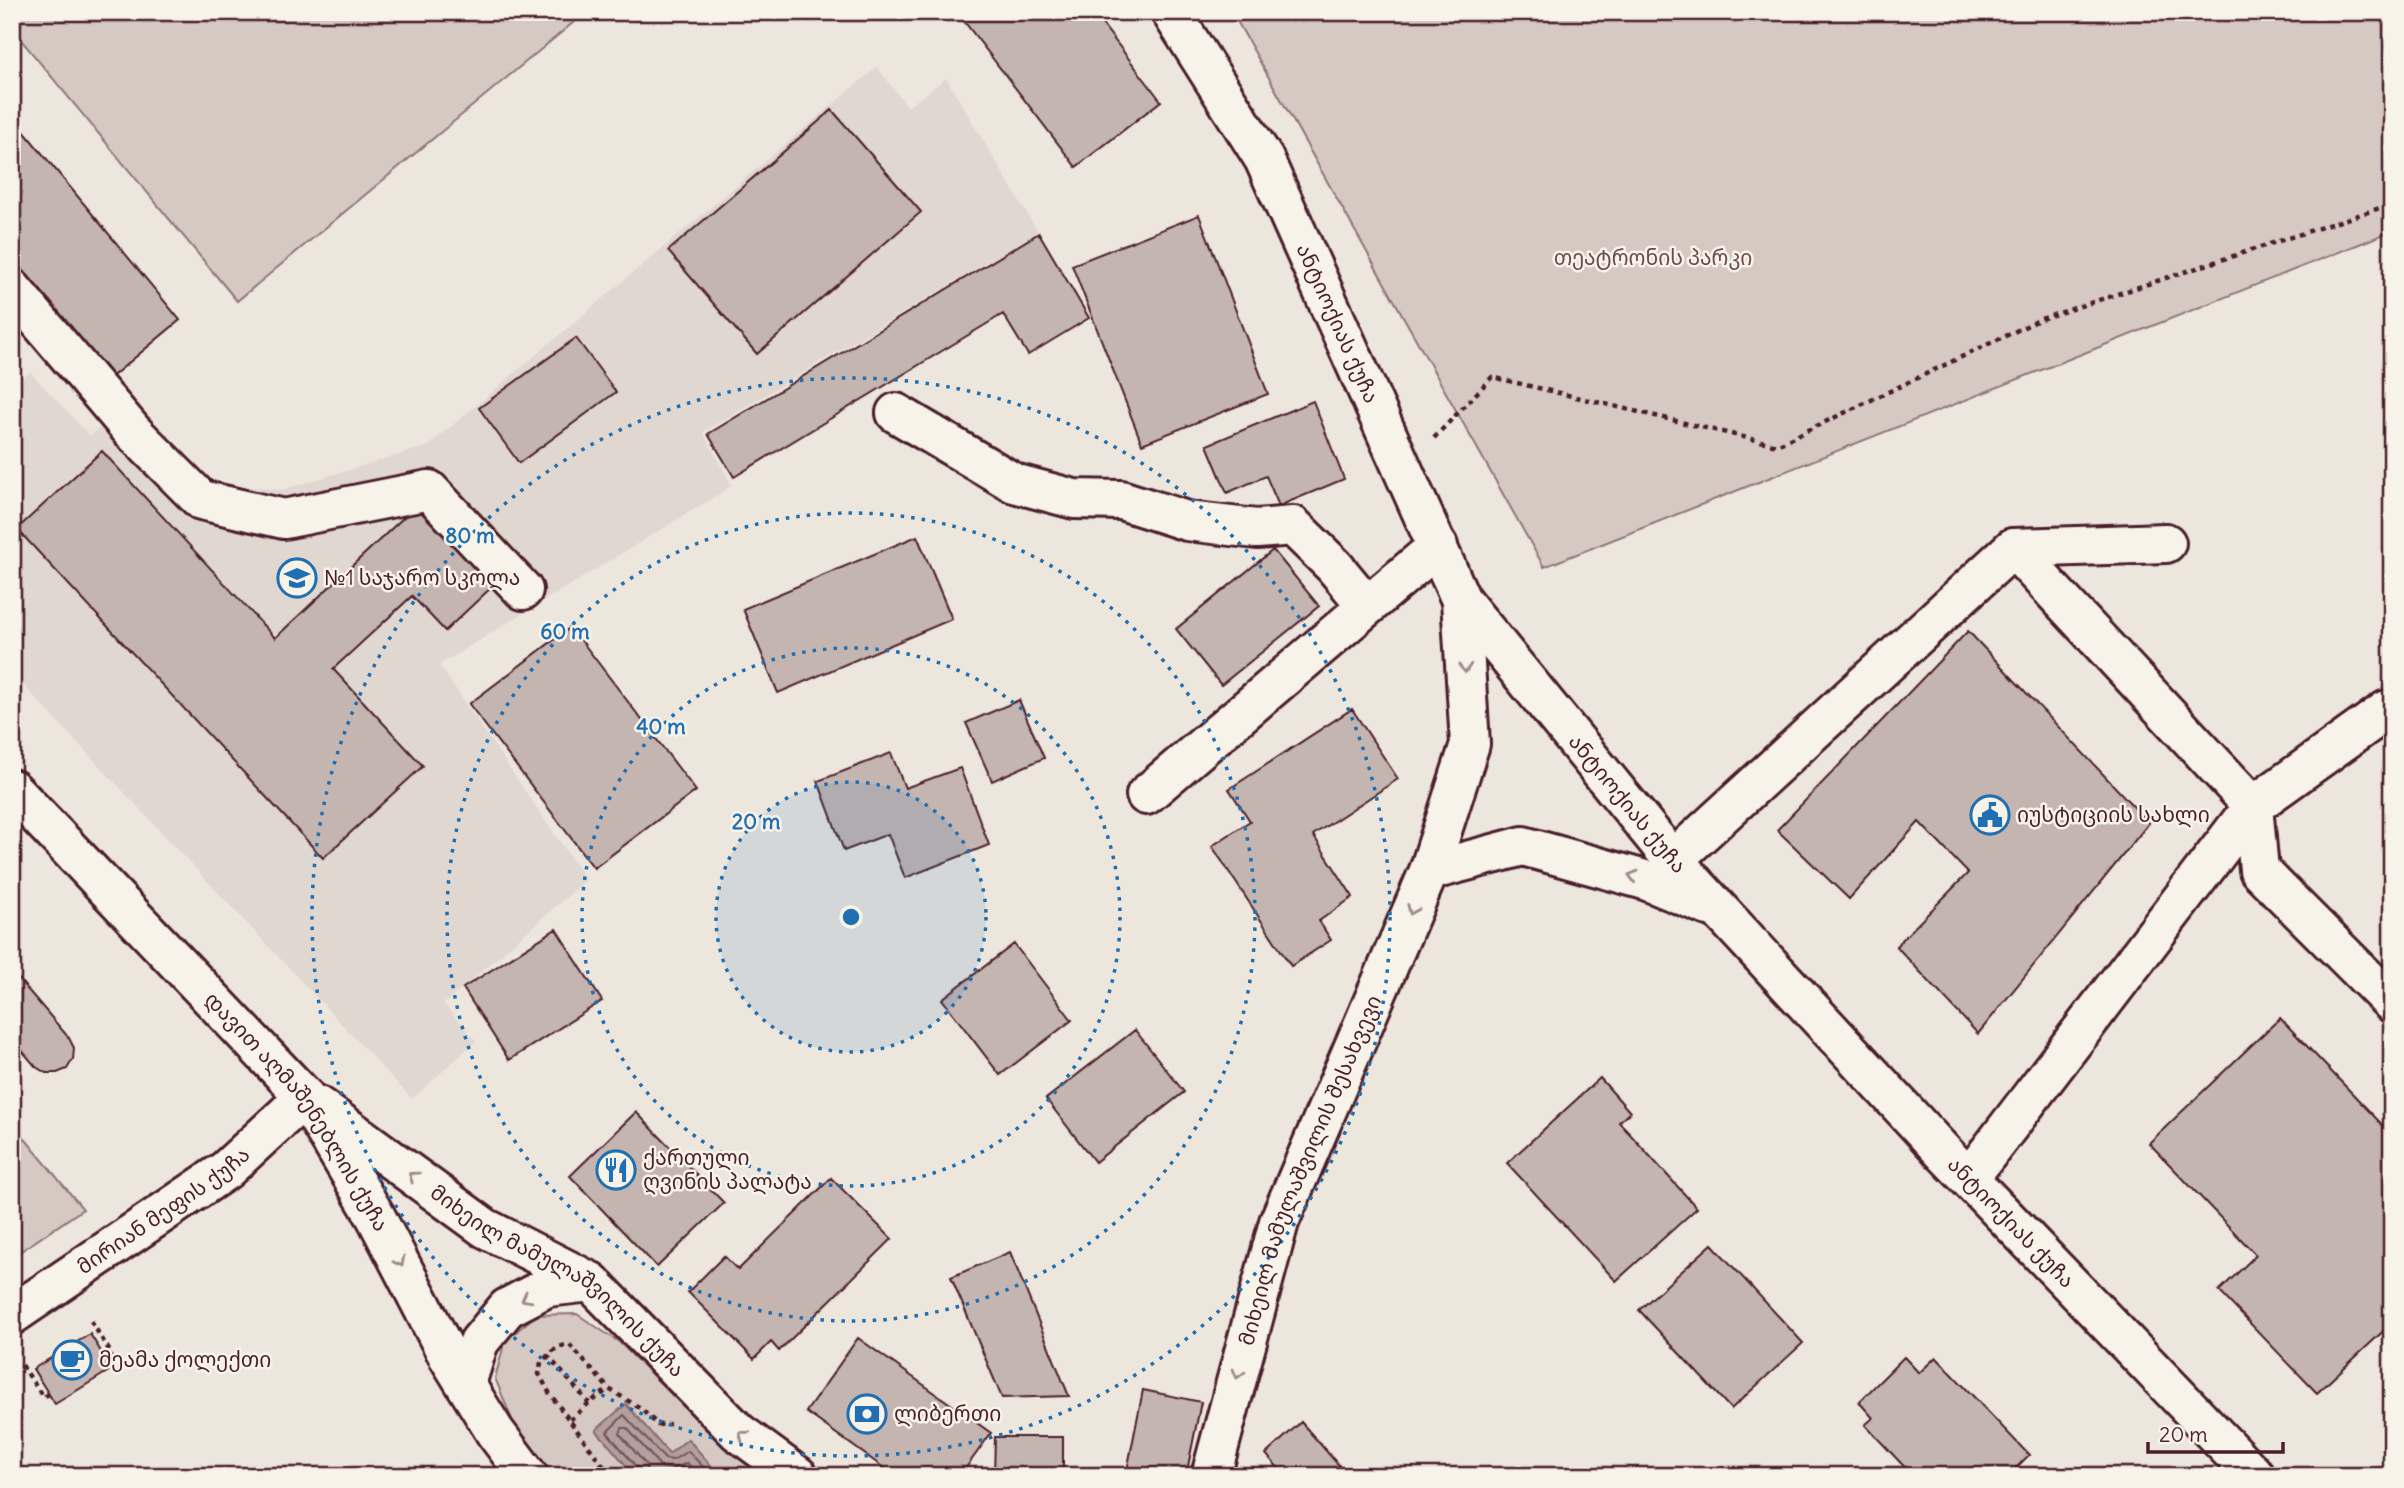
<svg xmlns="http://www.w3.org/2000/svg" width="2404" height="1488" viewBox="0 0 2404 1488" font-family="Delius,'Noto Sans Georgian',sans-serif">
  <rect width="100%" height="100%" fill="#ece6dd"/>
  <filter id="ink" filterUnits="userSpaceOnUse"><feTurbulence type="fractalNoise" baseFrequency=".0143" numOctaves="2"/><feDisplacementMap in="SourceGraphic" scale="14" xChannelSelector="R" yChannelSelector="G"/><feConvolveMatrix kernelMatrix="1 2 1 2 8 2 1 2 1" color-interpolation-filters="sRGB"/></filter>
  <g filter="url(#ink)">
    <path fill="#e0d7d0" d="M 877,67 L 908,107 L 946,78 L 1038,232 L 703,432 L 732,486 L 439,665 L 586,880 L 444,1004 L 476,1041 L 412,1099 L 12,673 L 12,388 L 30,372 L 90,436 L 132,399 L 205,482 L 282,490 L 428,446 Z"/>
    <path fill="#d5c9c2" stroke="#907476" stroke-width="2" d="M 12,12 L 586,12 L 237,301 L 12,29 Z
      M 1232,12 L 2392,12 L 2392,231 L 1544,567 Z
      M 12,1123 L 83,1209 L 12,1257 Z
      M 577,1314 L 619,1342 L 724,1446 L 761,1476 L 553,1476 L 515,1427 L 495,1378 L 505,1341 L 536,1315 Z"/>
    <path fill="#b39f9d" stroke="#896c6f" stroke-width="2" d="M 626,1404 L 669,1454 L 688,1439 L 715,1470 L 709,1476 L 635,1476 L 596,1430 Z"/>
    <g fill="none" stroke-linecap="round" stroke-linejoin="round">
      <path stroke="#745259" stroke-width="2" d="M 639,1476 L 638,1469 L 607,1432 L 624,1415 L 665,1459 L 673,1460 L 688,1451 L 705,1469 L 705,1476
        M 648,1476 L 646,1465 L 620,1434 L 622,1428 L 627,1428 L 661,1467 L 673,1469 L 687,1463 L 695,1472 L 696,1476"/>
    </g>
    <path fill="#c4b5b0" stroke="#4a1f2b" stroke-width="2" d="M 957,12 L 1093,12 L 1161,101 L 1076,167 Z
      M 832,110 L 921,212 L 757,354 L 668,251 Z
      M 12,117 L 180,320 L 109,379 L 12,262 Z
      M 1199,215 L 1268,394 L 1142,444 L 1072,265 Z
      M 1039,233 L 1089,318 L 1028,355 L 1003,314 L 734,477 L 708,434 Z
      M 576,338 L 616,392 L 519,463 L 479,408 Z
      M 1313,401 L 1344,479 L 1279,506 L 1266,476 L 1227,493 L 1207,445 Z
      M 102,451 L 275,638 L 420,502 L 496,583 L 445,631 L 412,596 L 333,669 L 423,766 L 323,858 L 17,529 Z
      M 917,536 L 952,619 L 778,693 L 743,609 Z
      M 1273,550 L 1319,606 L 1221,685 L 1176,629 Z
      M 571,627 L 696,791 L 594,868 L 469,704 Z
      M 1968,631 L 2149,823 L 1978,1034 L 1896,946 L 1968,873 L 1919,822 L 1849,899 L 1777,830 Z
      M 1019,700 L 1044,758 L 992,781 L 966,723 Z
      M 1352,709 L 1398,779 L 1313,835 L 1353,897 L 1319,921 L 1331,940 L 1291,966 L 1212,846 L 1250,821 L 1229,789 Z
      M 891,753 L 905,788 L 960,768 L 989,845 L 905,878 L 888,834 L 844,851 L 818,781 Z
      M 556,929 L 602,1001 L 509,1060 L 463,988 Z
      M 1014,944 L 1072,1020 L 1000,1075 L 942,999 Z
      M 16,976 L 69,1038 L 74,1048 L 73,1059 L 67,1069 L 57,1073 L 46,1073 L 36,1067 L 12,1039 L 12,979 Z
      M 2280,1018 L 2392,1135 L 2392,1323 L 2317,1393 L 2219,1291 L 2256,1255 L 2149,1143 Z
      M 1135,1030 L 1184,1092 L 1095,1162 L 1046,1099 Z
      M 1600,1078 L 1630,1112 L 1619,1122 L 1697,1208 L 1616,1281 L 1507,1163 Z
      M 636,1112 L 724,1203 L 657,1267 L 570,1176 Z
      M 831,1178 L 892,1239 L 779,1351 L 771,1342 L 754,1359 L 688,1292 L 724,1256 L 738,1270 Z
      M 1712,1244 L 1803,1343 L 1731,1409 L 1639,1310 Z
      M 1010,1252 L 1069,1396 L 1002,1398 L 951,1277 Z
      M 90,1334 L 112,1369 L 55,1404 L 33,1369 Z
      M 858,1338 L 991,1433 L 960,1476 L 895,1476 L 806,1412 Z
      M 1904,1357 L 1919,1373 L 1936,1357 L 2029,1455 L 2008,1476 L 1913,1476 L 1865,1425 L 1873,1418 L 1859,1402 Z
      M 1143,1390 L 1201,1402 L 1186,1476 L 1126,1476 Z
      M 1301,1422 L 1348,1476 L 1285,1476 L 1266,1454 Z
      M 995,1437 L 1063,1437 L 1063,1476 L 994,1476 Z"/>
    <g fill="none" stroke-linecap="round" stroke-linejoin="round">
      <g stroke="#4a1f2b" stroke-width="44">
        <g id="minor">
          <path id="s1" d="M 1171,12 L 1264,159 L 1461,600 L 1673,860 L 1944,1153 L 2255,1476"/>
          <path d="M 12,289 L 133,432 L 201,500 L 284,519 L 429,490 L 523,590"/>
          <path d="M 896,413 L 1014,483 L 1074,499 L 1121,500 L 1187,521 L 1257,529 L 1293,526 L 1334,566 L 1367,606"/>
          <path d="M 2013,548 L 2253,806 L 2259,870 L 2392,1003"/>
          <path d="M 1146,795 L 1438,546"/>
          <path d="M 1673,860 L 2013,548 L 2166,543"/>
          <path d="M 1429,871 L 1523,846 L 1645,880 L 1708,906"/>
          <path d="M 1969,1178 L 2253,806 L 2387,710"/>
          <path id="s2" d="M 12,1315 L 226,1170 L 305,1097"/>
          <path id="s3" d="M 1211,1476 L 1279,1222 L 1429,871 L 1470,744 L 1461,600"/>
        </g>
      </g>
      <g stroke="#4a1f2b" stroke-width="44">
        <g id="major">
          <path id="s4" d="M 12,789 L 305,1097 L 376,1217 L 448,1356 L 495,1432 L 528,1476"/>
          <path id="s5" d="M 318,1106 L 485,1228 L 591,1282 L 738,1432 L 798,1476"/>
          <path d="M 466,1384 L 479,1342 L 507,1308 L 547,1287 L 591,1282"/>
        </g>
      </g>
      <path stroke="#4a1f2b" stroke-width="4.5" stroke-dasharray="5 5" stroke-linecap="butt" d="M 1434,438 L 1492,377 L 1777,445 L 2041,319 L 2392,204
        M 91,1321 L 112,1355 L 105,1359
        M 547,1355 L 589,1403
        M 22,1365 L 43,1397 L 49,1394
        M 570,1420 L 589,1403 L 609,1389
        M 606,1476 L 604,1467 L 550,1394 L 539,1374 L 541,1362 L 556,1348 L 569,1344 L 609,1389 L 640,1408 L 658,1425 L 670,1424"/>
      <use href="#minor" stroke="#f7f3e8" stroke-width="38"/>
      <use href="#major" stroke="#f7f3e8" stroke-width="38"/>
    </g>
    <defs><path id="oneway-chevron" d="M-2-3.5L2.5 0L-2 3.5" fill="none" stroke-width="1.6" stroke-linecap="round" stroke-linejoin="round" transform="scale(1.75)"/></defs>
    <g stroke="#a0898a">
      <use href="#oneway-chevron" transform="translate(1465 668) rotate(87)"/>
      <use href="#oneway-chevron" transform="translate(1633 876) rotate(-164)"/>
      <use href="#oneway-chevron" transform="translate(1412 910) rotate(113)"/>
      <use href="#oneway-chevron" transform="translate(413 1176) rotate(-144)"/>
      <use href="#oneway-chevron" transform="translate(400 1262) rotate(62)"/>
      <use href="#oneway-chevron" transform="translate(526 1298) rotate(152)"/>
      <use href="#oneway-chevron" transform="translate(1238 1374) rotate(105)"/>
      <use href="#oneway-chevron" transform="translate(743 1435) rotate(-142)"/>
    </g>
  </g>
  <circle cx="851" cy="917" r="135" fill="#1f6fb2" fill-opacity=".12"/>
  <g fill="none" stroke="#1f6fb2" stroke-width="3.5" stroke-dasharray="3.5 7">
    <circle cx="851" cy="917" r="135"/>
    <circle cx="851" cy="917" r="269"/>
    <circle cx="851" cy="917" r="404"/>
    <circle cx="851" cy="917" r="539"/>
  </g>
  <defs>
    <g id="school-ring" transform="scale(2.0125)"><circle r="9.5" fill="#f7f3e8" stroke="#1f6fb2" stroke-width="1.5"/><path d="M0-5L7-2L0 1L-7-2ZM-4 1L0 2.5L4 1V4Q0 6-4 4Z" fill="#1f6fb2"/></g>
    <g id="civic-ring" transform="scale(2.0125)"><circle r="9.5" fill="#f7f3e8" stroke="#1f6fb2" stroke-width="1.5"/><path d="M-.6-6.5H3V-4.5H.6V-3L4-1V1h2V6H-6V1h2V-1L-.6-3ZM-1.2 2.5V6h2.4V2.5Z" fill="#1f6fb2"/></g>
    <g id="restaurant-ring" transform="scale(2.0125)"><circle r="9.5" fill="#f7f3e8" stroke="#1f6fb2" stroke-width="1.5"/><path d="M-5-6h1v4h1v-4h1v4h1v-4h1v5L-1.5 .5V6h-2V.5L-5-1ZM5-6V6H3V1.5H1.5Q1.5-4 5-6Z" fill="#1f6fb2"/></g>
    <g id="cafe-ring" transform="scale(2.0125)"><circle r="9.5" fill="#f7f3e8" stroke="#1f6fb2" stroke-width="1.5"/><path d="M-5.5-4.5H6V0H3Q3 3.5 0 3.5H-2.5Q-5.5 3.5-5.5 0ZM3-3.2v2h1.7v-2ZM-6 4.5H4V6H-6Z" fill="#1f6fb2"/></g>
    <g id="bank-ring" transform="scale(2.0125)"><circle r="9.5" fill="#f7f3e8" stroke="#1f6fb2" stroke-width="1.5"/><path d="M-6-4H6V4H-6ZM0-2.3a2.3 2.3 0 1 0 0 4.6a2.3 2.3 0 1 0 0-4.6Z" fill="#1f6fb2"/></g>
  </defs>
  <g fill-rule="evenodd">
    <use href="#school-ring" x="297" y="578"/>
    <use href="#civic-ring" x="1990" y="815"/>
    <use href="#restaurant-ring" x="616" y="1170"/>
    <use href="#cafe-ring" x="72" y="1360"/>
    <use href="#bank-ring" x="867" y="1414"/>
  </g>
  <g text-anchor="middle" stroke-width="5" stroke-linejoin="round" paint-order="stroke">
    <g font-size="21" fill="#6d4a51" stroke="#f7f3e8">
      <text x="1653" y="265">თეატრონის პარკი</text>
    </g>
    <g font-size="21" fill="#4a1f2b" stroke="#f7f3e8">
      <text dy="7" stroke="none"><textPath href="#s1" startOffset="354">ანტიოქიას ქუჩა</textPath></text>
      <text dy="7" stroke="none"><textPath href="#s1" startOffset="920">ანტიოქიას ქუჩა</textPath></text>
      <text dy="7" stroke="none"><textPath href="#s4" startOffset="432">დავით აღმაშენებლის ქუჩა</textPath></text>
      <text dy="7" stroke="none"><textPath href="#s3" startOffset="322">მიხეილ მამულაშვილის შესახვევი</textPath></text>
      <text dy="7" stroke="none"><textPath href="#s2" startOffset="184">მირიან მეფის ქუჩა</textPath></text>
      <text dy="7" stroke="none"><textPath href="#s1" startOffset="1488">ანტიოქიას ქუჩა</textPath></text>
      <text dy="7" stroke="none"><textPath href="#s5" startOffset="298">მიხეილ მამულაშვილის ქუჩა</textPath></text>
    </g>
    <g font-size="21" fill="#4a1f2b" stroke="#f7f3e8" text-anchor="start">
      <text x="324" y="585">№1 საჯარო სკოლა</text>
      <text x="2017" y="822">იუსტიციის სახლი</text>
      <text x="643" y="1165">ქართული<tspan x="643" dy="24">ღვინის პალატა</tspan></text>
      <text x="99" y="1367">მეამა ქოლექთი</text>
      <text x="894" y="1421">ლიბერთი</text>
    </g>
  </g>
  <circle cx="851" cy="917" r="10" fill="#1f6fb2" stroke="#f7f3e8" stroke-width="3.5"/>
  <g font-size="21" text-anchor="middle" font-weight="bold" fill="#1f6fb2" stroke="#f7f3e8" stroke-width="5" stroke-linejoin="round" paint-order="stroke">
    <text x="470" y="543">80 m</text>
    <text x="565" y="639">60 m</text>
    <text x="661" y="734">40 m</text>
    <text x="756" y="829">20 m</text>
  </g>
  <rect width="2404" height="1488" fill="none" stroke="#f7f3e8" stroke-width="42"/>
  <rect x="21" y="21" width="2362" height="1446" fill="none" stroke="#4a1f2b" stroke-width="2.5" filter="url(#ink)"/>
  <path d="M2148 1442v10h135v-10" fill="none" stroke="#4a1f2b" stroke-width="3.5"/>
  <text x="2159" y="1442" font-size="21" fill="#4a1f2b" stroke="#f7f3e8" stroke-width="5" paint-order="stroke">20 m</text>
</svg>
